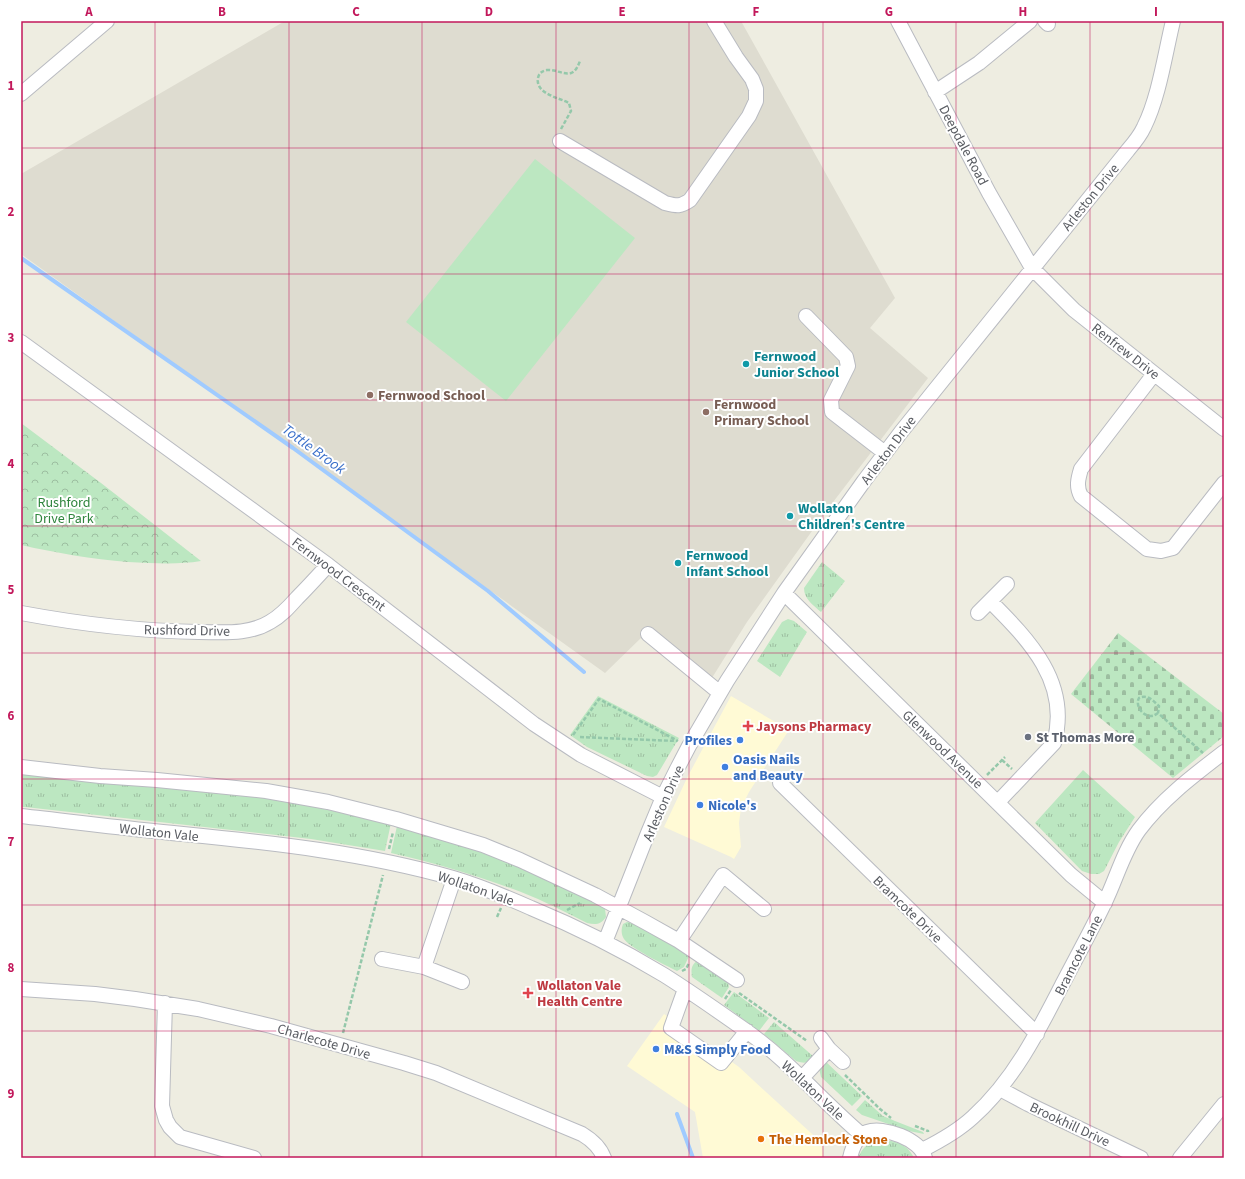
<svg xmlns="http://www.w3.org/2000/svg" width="1245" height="1179" viewBox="0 0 1245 1179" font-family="'Source Sans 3',sans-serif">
  <defs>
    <pattern id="grass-tufts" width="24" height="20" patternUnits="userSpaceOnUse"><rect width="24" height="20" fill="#bce7c1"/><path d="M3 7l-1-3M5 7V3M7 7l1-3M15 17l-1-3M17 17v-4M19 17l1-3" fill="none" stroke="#9cbea0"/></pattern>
    <pattern id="forest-crowns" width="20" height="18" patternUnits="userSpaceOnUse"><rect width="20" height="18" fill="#bce7c1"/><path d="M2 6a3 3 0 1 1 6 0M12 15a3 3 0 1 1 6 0" fill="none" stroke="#9cbea0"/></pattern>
    <pattern id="cemetery-stones" width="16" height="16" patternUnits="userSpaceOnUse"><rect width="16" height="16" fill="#bce7c1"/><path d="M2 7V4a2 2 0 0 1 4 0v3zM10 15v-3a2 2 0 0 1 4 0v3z" fill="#9cbea0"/></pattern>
  </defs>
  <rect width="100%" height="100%" fill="#eeede1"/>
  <path fill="#fffad5" d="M 731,696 L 789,730 L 749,792 L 741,808 L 739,823 L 741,847 L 734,859 L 731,857 L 664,827 L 688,776 Z
    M 664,1014 L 739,1067 L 766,1092 L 822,1143 L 823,1158 L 703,1158 L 695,1112 L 627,1066 Z"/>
  <path fill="#dedcd0" d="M 285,21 L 741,21 L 895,298 L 870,328 L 928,378 L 827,510 L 747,622 L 705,689 L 642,637 L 605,673 L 21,254 L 21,174 Z"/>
  <path fill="url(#grass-tufts)" d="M 822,562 L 845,581 L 821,612 C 813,605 804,599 804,588 Z
    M 788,619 L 794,621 L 807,632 L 780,677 L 757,661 L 782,622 Z
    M 598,696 L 679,738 L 657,775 L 653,777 L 647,776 L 587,747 L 570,735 Z
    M 1083,770 L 1135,817 L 1119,842 L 1104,871 L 1099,874 L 1091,874 L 1082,871 L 1035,823 Z
    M 21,773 L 241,794 L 276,799 L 391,823 L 385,851 L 311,839 L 25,807 L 21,807 Z
    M 397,826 L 453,842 L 508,862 L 602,905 L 605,909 L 606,917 C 601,925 595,925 587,923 C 565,912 544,901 521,892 C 478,876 435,863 391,853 Z
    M 627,922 L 636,923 L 689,956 L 684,967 L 677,971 C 665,965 630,948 624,939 C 621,934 621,929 623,924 Z
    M 697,961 L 728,982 L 729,987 L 722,998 L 692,977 C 691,970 691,965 697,961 Z
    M 734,992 L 769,1018 L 759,1031 L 724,1005 Z
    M 774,1022 L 814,1057 C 807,1063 806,1064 796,1061 L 764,1034 Z
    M 824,1060 L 862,1096 L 852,1106 L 821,1077 L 819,1068 Z
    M 865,1100 L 883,1116 L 895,1121 L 923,1132 L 924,1134 L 909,1131 L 862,1115 L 856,1110 Z
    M 879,1140 C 894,1140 908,1144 914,1158 L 858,1158 C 862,1148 869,1141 879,1140 Z"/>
  <path fill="url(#forest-crowns)" d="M 21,423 L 101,483 L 201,561 C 177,565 152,563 128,562 C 92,559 56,553 21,545 Z"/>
  <path fill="url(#cemetery-stones)" d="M 1118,633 L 1224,714 L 1224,736 L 1173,778 L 1071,694 Z"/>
  <path fill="#bce7c1" d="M 535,159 L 635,238 L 506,401 L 406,322 Z"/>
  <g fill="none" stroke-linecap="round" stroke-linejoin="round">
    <path stroke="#a0cbff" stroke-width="4" d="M 21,258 L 293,448 L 488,591 L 584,672
      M 677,1114 L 693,1158"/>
    <g stroke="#b9bbc1" stroke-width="16">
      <path id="minor" d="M 898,21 L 989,193 L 1032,268 L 1074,310 L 1224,429
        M 1045,21 L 1048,24
        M 935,92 L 979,63 L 1030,21
        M 21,94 L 107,21
        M 560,141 L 665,203 C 677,206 680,207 690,200 L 749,116 L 756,101 L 756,89 L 752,79 L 736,57 L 714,21
        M 806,316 L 846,357 L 848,366 L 831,400 L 832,412 L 885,453
        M 21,342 L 328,565 L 534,724 L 581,755 L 663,797
        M 1154,374 L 1081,469 C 1078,479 1076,487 1081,496 L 1147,549 L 1161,551 L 1173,548 L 1224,483
        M 784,593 L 1071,875 L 1105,903
        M 990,601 C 1029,640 1071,683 1054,743 L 998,802
        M 21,613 C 80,624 139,631 199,632 C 223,632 249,635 270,622 C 281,616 289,607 297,598 C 308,587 318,576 328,565
        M 978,613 L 1007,584
        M 648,634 L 720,693
        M 21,767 L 100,776 L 157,780 L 266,791 L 328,802 L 396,819 L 483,845 L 520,860 L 595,895 L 645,922 L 679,941 L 737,980
        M 780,783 L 1037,1034
        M 21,816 C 75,822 129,829 183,834 C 274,843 365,853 453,878 C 480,886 506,897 531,908 C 577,927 621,949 664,975 C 691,992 718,1011 745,1030 C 788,1060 822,1101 862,1135
        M 679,941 L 723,875 L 764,909
        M 605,942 L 648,833 L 663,797 L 677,769 L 689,746 L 727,681 L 784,593 L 864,481 L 901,432 L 1128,150 C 1134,143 1140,136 1144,127 C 1159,97 1165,54 1173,21
        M 382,959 L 424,967 L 462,982
        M 424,967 L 454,879
        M 21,989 L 95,994 L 135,999 L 198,1009 L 271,1026 L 404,1063 L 436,1073 L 582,1134 C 592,1140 600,1147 604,1158
        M 685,989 L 671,1028 L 721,1063 L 747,1031
        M 165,1003 L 162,1106 L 166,1120 L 170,1127 L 180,1137 L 254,1158
        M 821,1038 L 829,1049 L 843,1062
        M 802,1078 L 829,1049
        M 1000,1089 L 1028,1104 L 1141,1158
        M 922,1150 C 940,1141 958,1131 973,1117 C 1013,1081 1038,1032 1062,985 C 1076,958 1091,931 1104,904 C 1116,880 1123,852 1139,830 C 1162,799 1194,775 1224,752
        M 850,1158 C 852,1149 857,1136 867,1132 C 883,1126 921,1139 925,1158
        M 1180,1158 L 1224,1104"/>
    </g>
    <path stroke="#94c8aa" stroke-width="2.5" stroke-dasharray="4 2" stroke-linecap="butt" d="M 561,129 L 571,111 L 569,103 C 560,98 535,94 538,78 C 539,73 542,71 547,70 C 555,69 563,75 571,73 C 576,71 578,66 580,61
      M 1158,713 C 1155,715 1154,716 1151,716 C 1142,716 1135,705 1139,698 C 1148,694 1153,701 1159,706 L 1158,713 L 1203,753
      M 573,735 L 599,699 L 678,741
      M 580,737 L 677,741
      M 1002,760 L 1012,769
      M 987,775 L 1005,757
      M 389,849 L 393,832
      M 567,910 L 580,903
      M 497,917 L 501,908
      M 682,971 L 686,969 L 689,963
      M 739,993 L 807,1041
      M 725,999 L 731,990
      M 343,1033 L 383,875
      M 845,1075 L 880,1109 L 891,1118
      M 915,1126 L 928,1131 L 928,1132"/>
    <use href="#minor" stroke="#fff" stroke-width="14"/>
  </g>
  <path fill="none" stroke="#c2185b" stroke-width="1" stroke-opacity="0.55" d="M 155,21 L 155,1158M 289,21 L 289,1158M 422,21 L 422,1158M 556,21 L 556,1158M 689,21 L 689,1158M 823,21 L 823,1158M 956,21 L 956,1158M 1090,21 L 1090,1158M 21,148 L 1224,148M 21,274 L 1224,274M 21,400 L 1224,400M 21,526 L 1224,526M 21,653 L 1224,653M 21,779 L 1224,779M 21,905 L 1224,905M 21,1031 L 1224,1031"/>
  <g fill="#0f9aa8" stroke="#fff" stroke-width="1.5">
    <circle cx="746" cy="364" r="4"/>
    <circle cx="790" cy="516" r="4"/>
    <circle cx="678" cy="563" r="4"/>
  </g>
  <g fill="#8d6e63" stroke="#fff" stroke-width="1.5">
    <circle cx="370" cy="395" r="4"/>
    <circle cx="706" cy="412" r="4"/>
  </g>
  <g fill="#e0444e" stroke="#fff" stroke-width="1.5">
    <path d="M746 720h4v4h4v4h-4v4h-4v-4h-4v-4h4z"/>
    <path d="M526 987h4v4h4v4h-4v4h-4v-4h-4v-4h4z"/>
  </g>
  <circle fill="#6b7280" stroke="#fff" stroke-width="1.5" cx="1028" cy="737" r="4"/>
  <g fill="#3f7fe0" stroke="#fff" stroke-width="1.5">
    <circle cx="740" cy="740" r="4"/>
    <circle cx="725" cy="767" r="4"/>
    <circle cx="700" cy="805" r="4"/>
    <circle cx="656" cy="1049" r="4"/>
  </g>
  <circle fill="#e8710a" stroke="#fff" stroke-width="1.5" cx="761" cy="1139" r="4"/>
  <g text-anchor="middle" stroke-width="4" stroke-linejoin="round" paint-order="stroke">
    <g font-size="14" fill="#5a5d63" stroke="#fff">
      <text transform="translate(964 145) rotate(62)" y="5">Deepdale Road</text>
      <text transform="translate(1090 197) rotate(-51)" y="5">Arleston Drive</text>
      <text transform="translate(1126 351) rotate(38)" y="5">Renfrew Drive</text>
      <text transform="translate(888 450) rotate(-53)" y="5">Arleston Drive</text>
      <text transform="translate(339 574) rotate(37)" y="5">Fernwood Crescent</text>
      <text transform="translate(187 630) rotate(1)" y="5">Rushford Drive</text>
      <text transform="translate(943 749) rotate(44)" y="5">Glenwood Avenue</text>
      <text transform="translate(663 803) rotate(-66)" y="5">Arleston Drive</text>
      <text transform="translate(159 832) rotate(6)" y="5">Wollaton Vale</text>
      <text transform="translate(476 888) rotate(19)" y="5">Wollaton Vale</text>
      <text transform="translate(908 909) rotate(44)" y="5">Bramcote Drive</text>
      <text transform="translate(1078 955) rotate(-63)" y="5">Bramcote Lane</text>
      <text transform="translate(324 1041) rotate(16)" y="5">Charlecote Drive</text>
      <text transform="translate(813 1090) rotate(43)" y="5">Wollaton Vale</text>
      <text transform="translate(1070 1124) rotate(25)" y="5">Brookhill Drive</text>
    </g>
    <g font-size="14" font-weight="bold" fill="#0d838f" stroke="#fff" text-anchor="start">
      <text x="754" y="361">Fernwood<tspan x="754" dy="16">Junior School</tspan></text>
      <text x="798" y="513">Wollaton<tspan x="798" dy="16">Children's Centre</tspan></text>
      <text x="686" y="560">Fernwood<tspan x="686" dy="16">Infant School</tspan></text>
    </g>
    <g font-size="14" font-weight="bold" fill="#785e54" stroke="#fff" text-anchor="start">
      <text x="378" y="400">Fernwood School</text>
      <text x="714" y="409">Fernwood<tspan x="714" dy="16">Primary School</tspan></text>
    </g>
    <g font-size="14" fill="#2f853d" stroke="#fff">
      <text x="64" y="507">Rushford<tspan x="64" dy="16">Drive Park</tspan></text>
    </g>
    <g font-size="14" font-weight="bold" fill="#be3a42" stroke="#fff" text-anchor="start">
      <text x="756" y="731">Jaysons Pharmacy</text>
      <text x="537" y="990">Wollaton Vale<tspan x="537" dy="16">Health Centre</tspan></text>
    </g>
    <g font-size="14" font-weight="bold" fill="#5b616d" stroke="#fff" text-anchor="start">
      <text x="1036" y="742">St Thomas More</text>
    </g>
    <g font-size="14" font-weight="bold" fill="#366cbe" stroke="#fff" text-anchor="start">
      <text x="732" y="745" text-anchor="end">Profiles</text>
      <text x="733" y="764">Oasis Nails<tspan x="733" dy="16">and Beauty</tspan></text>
      <text x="708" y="810">Nicole's</text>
      <text x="664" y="1054">M&amp;S Simply Food</text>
    </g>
    <g font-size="14" font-weight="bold" fill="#c56008" stroke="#fff" text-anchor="start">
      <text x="769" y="1144">The Hemlock Stone</text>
    </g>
    <g font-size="15" font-style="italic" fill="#3b70ca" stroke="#fff">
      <text transform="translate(314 449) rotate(36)" y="5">Tottle Brook</text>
    </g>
  </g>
  <rect width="1245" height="1179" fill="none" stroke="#ffffff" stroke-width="44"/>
  <rect x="22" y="22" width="1201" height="1135" fill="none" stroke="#c2185b" stroke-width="1.5"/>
  <g font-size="13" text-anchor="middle" font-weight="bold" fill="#c2185b">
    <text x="89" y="16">A</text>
    <text x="222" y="16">B</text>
    <text x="356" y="16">C</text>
    <text x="489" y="16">D</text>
    <text x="622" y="16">E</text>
    <text x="756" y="16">F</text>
    <text x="889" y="16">G</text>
    <text x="1023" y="16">H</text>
    <text x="1156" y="16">I</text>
    <text x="11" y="90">1</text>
    <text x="11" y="216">2</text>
    <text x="11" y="342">3</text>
    <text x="11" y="468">4</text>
    <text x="11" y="594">5</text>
    <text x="11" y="720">6</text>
    <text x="11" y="846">7</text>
    <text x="11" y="972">8</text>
    <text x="11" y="1098">9</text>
  </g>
</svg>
